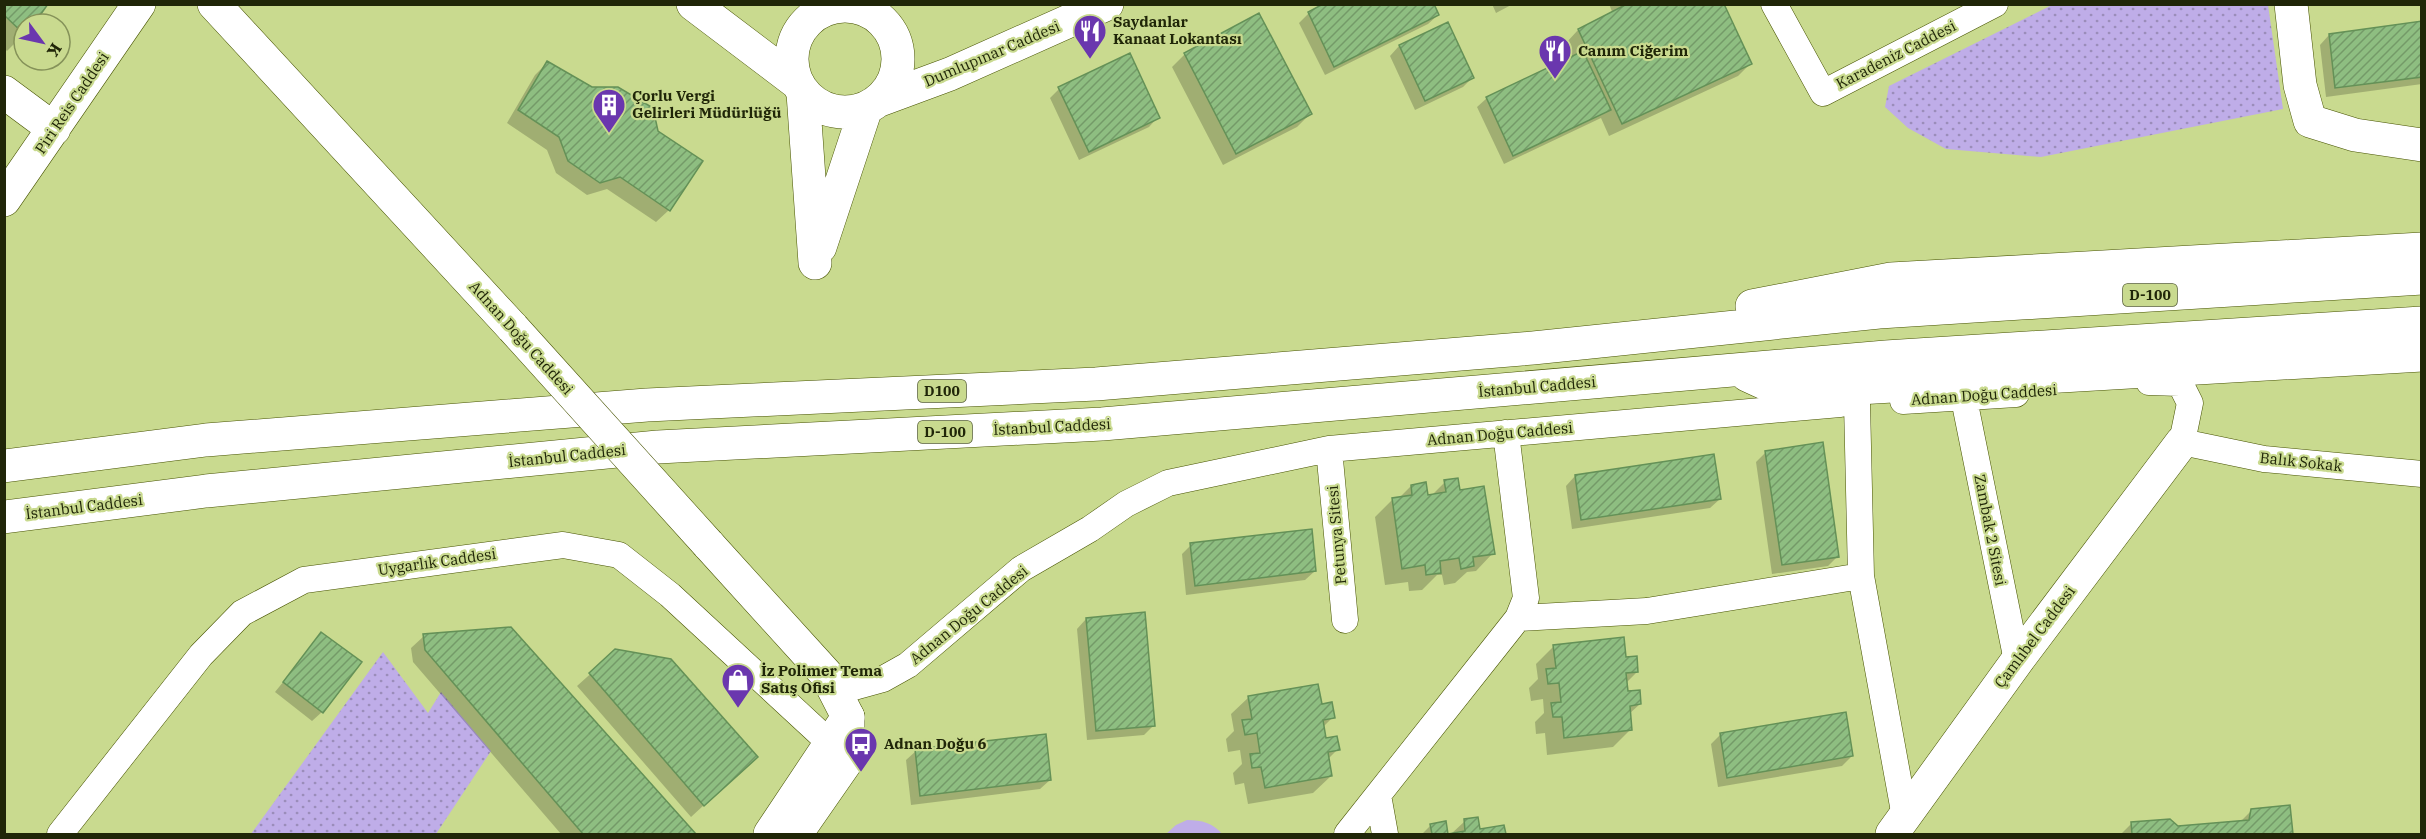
<svg xmlns="http://www.w3.org/2000/svg" width="2426" height="839" viewBox="0 0 2426 839" font-family="'IBM Plex Serif',serif">
  <defs>
    <pattern id="green-dots" width="8" height="8" patternUnits="userSpaceOnUse" patternTransform="scale(1.5)"><rect width="8" height="8" fill="#bfade8"/><path d="M2 2h.1M6 6h.1" fill="none" stroke="#9b8dba" stroke-width="1.8" stroke-linecap="round"/></pattern>
    <pattern id="building-hatch" width="6" height="6" patternUnits="userSpaceOnUse" patternTransform="scale(1.5)"><rect width="6" height="6" fill="#8ebe81"/><path d="M-1 1l2-2M0 6l6-6M5 7l2-2" fill="none" stroke="#749a68"/></pattern>
  </defs>
  <rect width="100%" height="100%" fill="#c9da8f"/>
  <path fill="url(#green-dots)" d="M 2268,5 L 2283,109 L 2041,157 L 1946,149 L 1908,128 L 1885,107 L 1889,86 L 2052,5 Z
    M 383,652 L 428,713 L 441,692 L 491,751 L 436,834 L 251,834 Z"/>
  <path fill="#bfade8" d="M 1187,820 C 1202,820 1213,823 1222,834 L 1166,834 L 1176,825 Z"/>
  <path fill="#0003" d="M 4,4 L 32,24 L 24,24 L 24,34 L 7,51 L 4,48 Z
    M 1492,4 L 1513,4 L 1496,13 Z
    M 1609,4 L 1723,4 L 1750,64 L 1738,76 L 1609,136 L 1601,118 L 1504,164 L 1477,107 L 1487,98 L 1573,57 L 1566,43 L 1578,30 L 1613,14 Z
    M 1309,13 L 1438,15 L 1428,24 L 1325,75 L 1299,23 Z
    M 2422,23 L 2422,84 L 2326,97 L 2320,45 L 2329,35 Z
    M 1447,24 L 1472,78 L 1463,87 L 1415,110 L 1390,56 L 1399,46 Z
    M 1185,54 L 1310,114 L 1297,127 L 1223,165 L 1172,67 Z
    M 547,63 L 669,210 L 656,222 L 607,189 L 587,195 L 556,173 L 547,150 L 507,123 L 535,75 Z
    M 1059,89 L 1158,117 L 1149,127 L 1079,160 L 1050,98 Z
    M 1766,452 L 1838,556 L 1828,566 L 1772,574 L 1756,462 Z
    M 1575,476 L 1720,499 L 1710,508 L 1572,529 L 1566,486 Z
    M 1445,482 L 1459,491 L 1493,553 L 1476,571 L 1467,572 L 1455,583 L 1444,585 L 1442,575 L 1437,575 L 1422,590 L 1409,591 L 1408,582 L 1385,585 L 1375,517 L 1392,500 L 1398,499 L 1411,486 L 1427,496 L 1431,496 Z
    M 1191,545 L 1315,571 L 1305,580 L 1186,595 L 1182,554 Z
    M 1086,619 L 1154,725 L 1144,735 L 1087,740 L 1077,629 Z
    M 511,629 L 694,834 L 561,834 L 413,662 L 411,648 L 424,636 Z
    M 322,634 L 322,712 L 312,721 L 275,692 Z
    M 1554,646 L 1625,659 L 1637,672 L 1626,683 L 1627,693 L 1640,704 L 1629,714 L 1631,729 L 1613,747 L 1547,755 L 1545,733 L 1536,734 L 1535,722 L 1544,713 L 1543,699 L 1531,701 L 1529,688 L 1538,679 L 1536,664 Z
    M 616,651 L 743,769 L 691,817 L 577,686 Z
    M 1249,697 L 1320,706 L 1333,717 L 1322,728 L 1325,739 L 1338,749 L 1328,759 L 1331,776 L 1313,793 L 1248,804 L 1244,783 L 1235,785 L 1233,773 L 1242,764 L 1240,750 L 1228,752 L 1226,739 L 1234,731 L 1231,714 Z
    M 1720,735 L 1852,756 L 1842,766 L 1718,787 L 1711,744 Z
    M 916,751 L 1050,780 L 1040,789 L 911,805 L 906,760 Z
    M 2289,807 L 2292,834 L 2121,834 L 2131,824 L 2177,828 L 2239,823 L 2252,810 Z
    M 1465,821 L 1478,831 L 1503,827 L 1504,834 L 1451,834 Z
    M 1445,823 L 1447,834 L 1422,834 L 1431,825 Z"/>
  <path fill="url(#building-hatch)" stroke="#649157" stroke-width="1.5" d="M 4,4 L 48,4 L 34,24 L 24,24 L 24,34 L 4,15 Z
    M 1323,4 L 1434,4 L 1439,15 L 1334,67 L 1308,12 Z
    M 1724,4 L 1752,64 L 1622,124 L 1578,29 L 1627,4 Z
    M 1259,13 L 1312,114 L 1236,154 L 1184,53 Z
    M 2422,21 L 2422,77 L 2335,88 L 2329,34 Z
    M 1448,22 L 1474,78 L 1425,101 L 1399,45 Z
    M 1583,51 L 1611,110 L 1513,156 L 1486,97 Z
    M 1130,53 L 1160,118 L 1089,152 L 1058,87 Z
    M 547,61 L 592,87 L 618,87 L 653,108 L 658,131 L 703,161 L 670,211 L 620,177 L 600,183 L 568,161 L 559,137 L 518,110 Z
    M 1823,442 L 1839,557 L 1782,565 L 1765,451 Z
    M 1714,454 L 1721,499 L 1581,520 L 1575,475 Z
    M 1458,478 L 1460,490 L 1484,486 L 1495,554 L 1473,557 L 1474,566 L 1461,569 L 1459,558 L 1440,561 L 1441,573 L 1426,575 L 1425,565 L 1402,569 L 1392,498 L 1412,495 L 1411,485 L 1426,482 L 1428,495 L 1446,492 L 1444,480 Z
    M 1312,529 L 1316,571 L 1195,586 L 1190,543 Z
    M 1145,612 L 1155,726 L 1096,731 L 1086,618 Z
    M 511,627 L 696,834 L 583,834 L 425,650 L 423,634 Z
    M 321,632 L 362,662 L 323,713 L 283,682 Z
    M 1624,637 L 1626,657 L 1637,656 L 1638,672 L 1626,673 L 1628,691 L 1640,690 L 1641,704 L 1630,706 L 1632,730 L 1564,738 L 1562,717 L 1553,717 L 1551,703 L 1561,702 L 1559,683 L 1548,684 L 1546,669 L 1556,668 L 1553,645 Z
    M 615,649 L 671,659 L 758,757 L 704,806 L 589,673 Z
    M 1318,684 L 1322,704 L 1332,702 L 1335,718 L 1323,720 L 1326,738 L 1337,736 L 1340,750 L 1328,752 L 1332,776 L 1265,788 L 1261,767 L 1252,768 L 1250,754 L 1260,753 L 1257,733 L 1245,735 L 1242,720 L 1252,719 L 1248,696 Z
    M 1846,712 L 1853,756 L 1727,778 L 1720,733 Z
    M 1046,734 L 1051,780 L 920,796 L 915,749 Z
    M 2290,805 L 2293,834 L 2132,834 L 2131,822 L 2170,819 L 2178,826 L 2249,820 L 2251,809 Z
    M 1478,817 L 1480,829 L 1504,825 L 1506,834 L 1432,834 L 1430,824 L 1446,821 L 1448,834 L 1465,831 L 1464,819 Z"/>
  <g fill="none" stroke-linecap="round" stroke-linejoin="round">
    <g stroke="#475300" stroke-width="27">
      <path id="street" d="M 1774,4 L 1823,93 L 1995,4
        M 2149,382 L 2180,383 L 2190,403 L 2182,442 L 2264,459 L 2422,474
        M 1964,399 L 2017,661
        M 1903,401 L 2016,394
        M 1857,403 L 1861,576 L 1905,817
        M 1329,449 L 1345,620
        M 1518,618 L 1647,611 L 1861,576
        M 826,674 L 854,687 L 883,679 L 908,665 L 1021,569 L 1090,529 L 1126,504 L 1168,483 L 1329,449 L 1840,404
        M 1378,795 L 1385,834
        M 60,834 L 201,655 L 242,613 L 304,580 L 563,545 L 619,555 L 670,595 L 842,754
        M 1347,834 L 1518,618 L 1526,598 L 1506,433"/>
    </g>
    <g stroke="#475300" stroke-width="34">
      <path id="secondary" d="M 214,4 L 513,328
        M 693,4 L 796,82
        M 2291,4 L 2300,85 L 2310,121 L 2355,135 L 2422,145
        M792 59a53 53 0 1 1 106 0a53 53 0 1 1-106 0Z
        M 4,92 L 54,129
        M 803,93 L 815,263
        M 877,101 L 950,74 L 1107,4
        M 4,200 L 139,4
        M 820,247 L 866,108
        M 708,544 L 826,674 L 848,717 L 848,745"/>
    </g>
    <g stroke="#475300" stroke-width="34">
      <path id="primary" d="M 798,831 L 848,759
        M 770,834 L 848,717
        M 1892,834 L 2017,661 L 2182,442"/>
    </g>
    <g stroke="#475300" stroke-width="34">
      <path id="highway" d="M 1752,306 L 1891,279 L 2422,249
        M 1747,375 L 1771,386 L 1807,391 L 2422,355
        M 4,466 L 206,440 L 647,405 L 1096,384 L 1533,348 L 1879,312 L 2422,278
        M 4,517 L 206,491 L 658,447 L 1102,424 L 1886,357 L 2422,323"/>
    </g>
    <use href="#street" stroke="#fff" stroke-width="26"/>
    <use href="#secondary" stroke="#fff" stroke-width="33"/>
    <use href="#primary" stroke="#fff" stroke-width="33"/>
    <use href="#highway" stroke="#fff" stroke-width="33"/>
    <g stroke="#475300" stroke-width="34" stroke-linecap="butt">
      <path id="secondary-bridge" d="M 513,328 L 708,544"/>
    </g>
    <use href="#secondary-bridge" stroke="#fff" stroke-width="33"/>
  </g>
  <defs>
    <g id="restaurant-pin" transform="scale(1.725)"><path d="M0 17L-7.5 6A9.5 9.5 0 1 1 7.5 6Z" fill="#6a37ae" stroke="#c9da8f"/><path d="M-5-6h1v4h1v-4h1v4h1v-4h1v5L-1.5 .5V6h-2V.5L-5-1ZM5-6V6H3V1.5H1.5Q1.5-4 5-6Z" fill="#fff"/></g>
    <g id="building-pin" transform="scale(1.725)"><path d="M0 17L-7.5 6A9.5 9.5 0 1 1 7.5 6Z" fill="#6a37ae" stroke="#c9da8f"/><path d="M-4-6H4V6H1V3H-1V6H-4ZM-2.5-4.3h1.7v1.8h-1.7ZM.8-4.3h1.7v1.8H.8ZM-2.5-1h1.7V.8h-1.7ZM.8-1h1.7V.8H.8Z" fill="#fff"/></g>
    <g id="shop-pin" transform="scale(1.725)"><path d="M0 17L-7.5 6A9.5 9.5 0 1 1 7.5 6Z" fill="#6a37ae" stroke="#c9da8f"/><path d="M-5-2.5h2.3a2.7 3.5 0 0 1 5.4 0H5L5.5 6h-11ZM-1.5-2.5h3a1.5 2.3 0 0 0-3 0Z" fill="#fff"/></g>
    <g id="bus-pin" transform="scale(1.725)"><path d="M0 17L-7.5 6A9.5 9.5 0 1 1 7.5 6Z" fill="#6a37ae" stroke="#c9da8f"/><path d="M-5-6H5V4H4V6H2V4H-2V6H-4V4H-5ZM-3.5-4V0h7V-4ZM-3.5 1.2v1.5H-2V1.2ZM2 1.2v1.5H3.5V1.2Z" fill="#fff"/></g>
  </defs>
  <g fill-rule="evenodd">
    <use href="#restaurant-pin" x="1090" y="31"/>
    <use href="#restaurant-pin" x="1555" y="51"/>
    <use href="#building-pin" x="609" y="105"/>
    <use href="#shop-pin" x="738" y="680"/>
    <use href="#bus-pin" x="861" y="744"/>
  </g>
  <g text-anchor="middle" stroke-width="4.5" stroke-linejoin="round" paint-order="stroke">
    <g fill="#c9da8f" stroke="#535c30" stroke-width="1.5">
      <rect x="2123" y="284" width="54" height="22" rx="4.5"/>
      <rect x="918" y="380" width="48" height="22" rx="4.5"/>
      <rect x="918" y="421" width="54" height="22" rx="4.5"/>
    </g>
    <g font-size="14" font-weight="bold" fill="#202608">
      <text x="2150" y="300">D-100</text>
      <text x="942" y="396">D100</text>
      <text x="945" y="437">D-100</text>
    </g>
    <g font-size="15" font-weight="bold" fill="#202608" stroke="#c9da8f" text-anchor="start">
      <text x="1113" y="27">Saydanlar<tspan x="1113" dy="17">Kanaat Lokantası</tspan></text>
      <text x="1578" y="56">Canım Ciğerim</text>
      <text x="632" y="101">Çorlu Vergi<tspan x="632" dy="17">Gelirleri Müdürlüğü</tspan></text>
      <text x="761" y="676">İz Polimer Tema<tspan x="761" dy="17">Satış Ofisi</tspan></text>
      <text x="884" y="749">Adnan Doğu 6</text>
    </g>
    <g font-size="15" fill="#202608" stroke="#c9da8f">
      <text transform="translate(992 54) rotate(-23)" y="5">Dumlupınar Caddesi</text>
      <text transform="translate(1896 55) rotate(-27)" y="5">Karadeniz Caddesi</text>
      <text transform="translate(72 103) rotate(-56)" y="5">Piri Reis Caddesi</text>
      <text transform="translate(521 338) rotate(48)" y="5">Adnan Doğu Caddesi</text>
      <text transform="translate(1537 387) rotate(-5)" y="5">İstanbul Caddesi</text>
      <text transform="translate(1984 395) rotate(-4)" y="5">Adnan Doğu Caddesi</text>
      <text transform="translate(1052 427) rotate(-3)" y="5">İstanbul Caddesi</text>
      <text transform="translate(1500 434) rotate(-5)" y="5">Adnan Doğu Caddesi</text>
      <text transform="translate(567 456) rotate(-6)" y="5">İstanbul Caddesi</text>
      <text transform="translate(2301 462) rotate(6)" y="5">Balık Sokak</text>
      <text transform="translate(84 507) rotate(-7)" y="5">İstanbul Caddesi</text>
      <text transform="translate(1990 530) rotate(79)" y="5">Zambak 2 Sitesi</text>
      <text transform="translate(1337 535) rotate(-95)" y="5">Petunya Sitesi</text>
      <text transform="translate(437 562) rotate(-8)" y="5">Uygarlık Caddesi</text>
      <text transform="translate(969 615) rotate(-39)" y="5">Adnan Doğu Caddesi</text>
      <text transform="translate(2035 637) rotate(-53)" y="5">Çamlıbel Caddesi</text>
    </g>
  </g>
  <rect width="2426" height="839" fill="none" stroke="#202608" stroke-width="12"/>
  <g transform="translate(42 42) rotate(123)"><circle r="28" fill="#c9da8f" stroke="#859259" stroke-width="1.5"/>
  <path d="M0-4.5L10 22L0 15L-10 22Z" fill="#6a37ae"/>
  <text y="-9" font-size="16" font-weight="bold" text-anchor="middle" fill="#202608">K</text>
  </g>
</svg>
